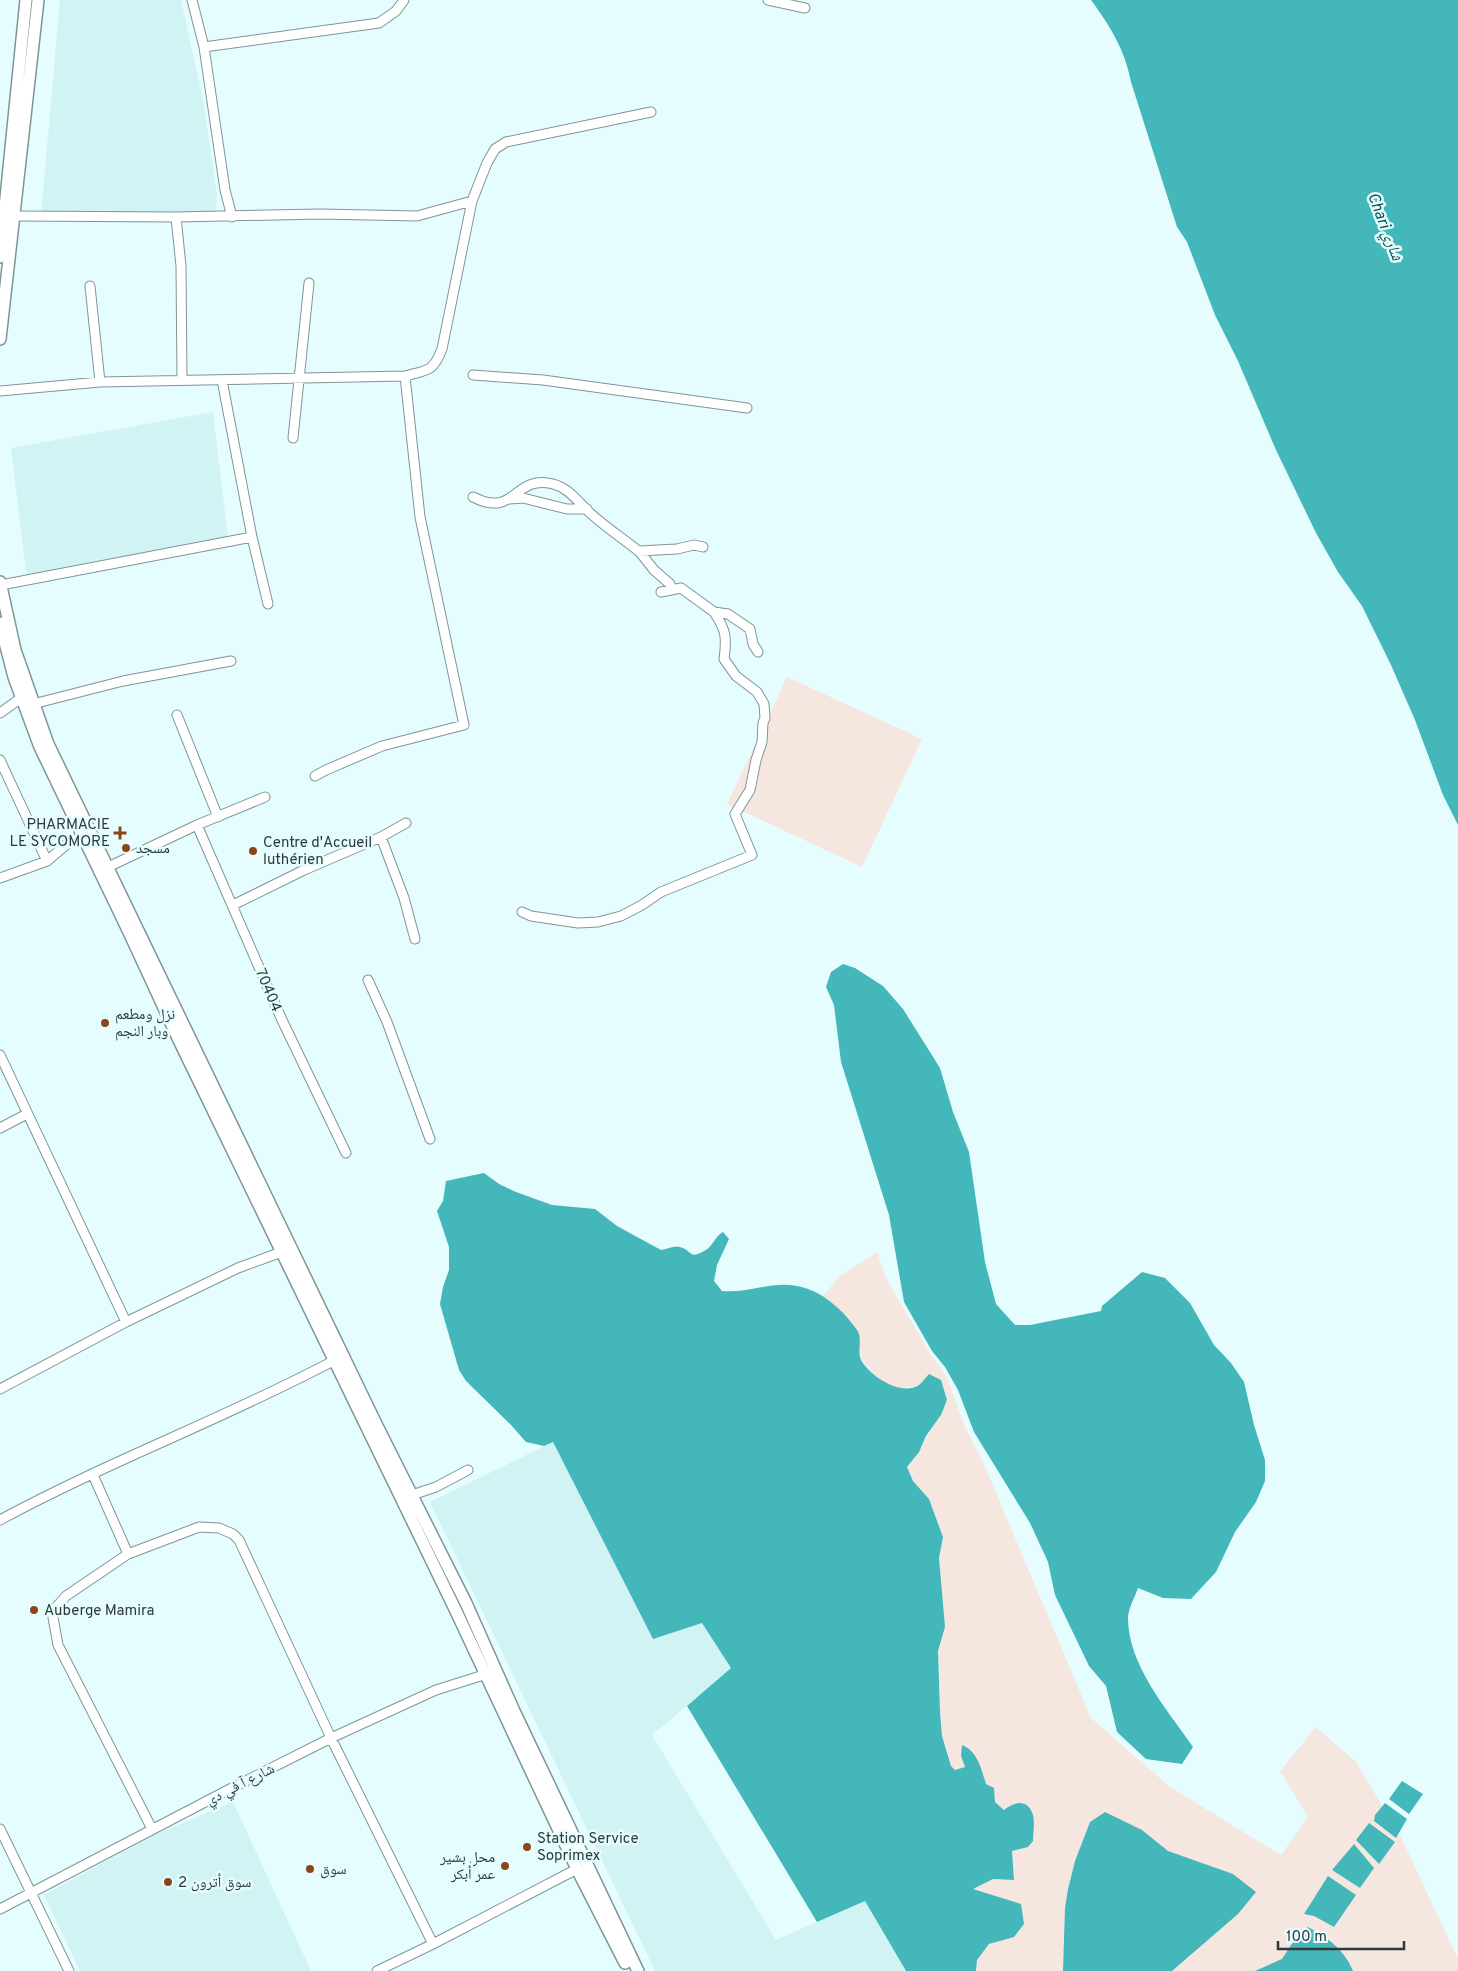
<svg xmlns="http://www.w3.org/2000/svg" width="1458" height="1971" viewBox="0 0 1458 1971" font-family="Overpass,'Noto Naskh Arabic',sans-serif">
  <rect width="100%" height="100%" fill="#e5fdfe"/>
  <path fill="#d1f3f4" d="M 60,0 L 181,0 L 203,99 L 217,194 L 216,215 L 41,215 Z
    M 213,412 L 228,538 L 27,580 L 11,448 Z
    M 553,1442 L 653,1638 L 702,1623 L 732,1668 L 652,1735 L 776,1940 L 865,1901 L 906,1971 L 655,1971 L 430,1502 Z
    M 233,1802 L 311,1971 L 80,1971 L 44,1895 L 154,1835 Z"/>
  <path fill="#f5e7df" d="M 787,677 L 922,739 L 862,867 L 727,804 Z
    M 877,1252 L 887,1280 L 931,1355 L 947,1377 L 965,1427 L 983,1462 L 1091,1718 L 1170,1787 L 1281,1855 L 1308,1817 L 1280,1771 L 1316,1727 L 1356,1762 L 1401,1837 L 1458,1959 L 1458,1971 L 976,1971 C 977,1947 993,1941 1014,1937 L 989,1894 L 973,1889 L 993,1879 L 1014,1880 L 1012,1851 L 1018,1850 L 1033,1841 L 1032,1830 L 995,1802 L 994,1788 L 986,1784 L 976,1757 L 961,1756 L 965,1767 L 955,1770 L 951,1766 L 942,1735 L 940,1712 L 938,1651 L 945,1627 L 939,1558 L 943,1537 L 929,1499 L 913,1481 L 907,1467 C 920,1451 929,1432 941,1415 L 918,1386 L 900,1389 L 880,1381 L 861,1359 L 859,1333 L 822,1297 L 839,1277 Z"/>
  <path fill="#44b7bb" d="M 1091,0 L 1458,0 L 1458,825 L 1443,795 L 1415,720 L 1391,665 L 1362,606 L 1338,572 L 1316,533 L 1276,450 L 1238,361 L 1215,315 L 1187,242 L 1177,227 L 1131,82 C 1125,50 1110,26 1091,0 Z
    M 843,964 L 855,968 L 883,986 L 903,1009 L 940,1068 L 953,1112 L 969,1152 L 985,1262 L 996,1304 L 1015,1325 L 1030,1325 L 1101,1311 L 1102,1306 L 1142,1272 L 1165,1278 L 1190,1303 L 1214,1345 L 1231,1363 L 1244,1382 L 1254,1425 L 1265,1460 L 1265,1481 L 1256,1502 L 1235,1532 L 1216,1572 L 1191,1599 L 1163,1598 L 1138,1588 C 1135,1597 1128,1609 1128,1618 C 1128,1665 1167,1709 1193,1747 L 1182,1764 L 1146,1759 L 1117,1732 L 1106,1686 L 1089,1666 L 1055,1595 L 1048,1562 L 1030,1523 L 974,1432 L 958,1390 L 945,1367 L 932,1351 L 904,1302 L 889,1215 L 841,1062 L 834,1005 L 826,987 L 831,972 Z
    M 484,1173 L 499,1184 L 516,1192 L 552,1205 L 595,1209 L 617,1226 L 661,1250 C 667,1249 675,1245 680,1247 C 692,1250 689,1260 704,1251 C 713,1247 715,1236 723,1232 L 729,1239 L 717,1265 L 714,1281 L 722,1291 C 752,1294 776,1277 808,1289 C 828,1296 846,1314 857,1330 C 863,1338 857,1351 861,1360 C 870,1376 901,1397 919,1385 C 922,1383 926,1377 929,1374 L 941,1380 L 947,1400 L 941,1415 L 926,1436 L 919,1452 L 907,1467 L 913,1481 L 929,1499 L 943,1537 L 939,1558 L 945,1627 L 938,1651 L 940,1712 L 942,1736 L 951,1766 L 955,1770 L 965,1767 L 961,1756 L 962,1745 C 978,1752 981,1768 986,1784 L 994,1788 L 995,1802 L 1004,1810 C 1015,1801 1028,1799 1033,1815 C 1035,1823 1033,1833 1033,1841 L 1028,1847 L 1012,1851 L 1014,1880 L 993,1879 L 973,1889 L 1021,1904 L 1024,1924 L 1014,1937 L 989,1944 L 977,1960 L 976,1971 L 906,1971 L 865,1901 L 817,1922 L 687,1706 L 731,1668 L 702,1623 L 653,1639 L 553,1442 L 544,1446 L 526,1442 L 511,1425 L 466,1381 L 459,1370 L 440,1304 L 443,1287 L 449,1270 L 449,1247 L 437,1211 L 443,1201 L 446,1181 Z
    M 1402,1781 L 1423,1794 L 1409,1814 L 1389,1799 Z
    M 1385,1803 L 1407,1819 L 1396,1838 L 1374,1821 L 1375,1815 Z
    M 1105,1812 L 1142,1830 L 1168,1851 L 1233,1874 L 1256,1892 L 1238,1914 L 1172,1971 L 1063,1971 L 1065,1908 L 1068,1889 L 1075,1861 L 1090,1822 Z
    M 1369,1823 L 1395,1842 L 1379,1864 L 1356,1840 Z
    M 1354,1844 L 1374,1868 L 1360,1888 L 1332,1870 Z
    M 1328,1876 L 1356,1895 L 1334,1927 L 1314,1916 L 1304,1914 Z
    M 1308,1927 C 1328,1938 1344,1949 1353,1971 L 1255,1971 L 1282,1959 L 1291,1945 Z"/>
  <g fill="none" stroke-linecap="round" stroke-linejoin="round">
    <g stroke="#7f9596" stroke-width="11">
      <path id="minor" d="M 192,0 L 204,47 L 225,190 L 232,217
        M 768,0 L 805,8
        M 204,47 L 379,23 L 396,11 L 404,0
        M 14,216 L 176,217 L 320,214 L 417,216 L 472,201
        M 176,217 L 181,266 L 182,380
        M 90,286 L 100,382
        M 473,375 L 543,380 L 747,408
        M 222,380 L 252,537 L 268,604
        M 0,391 L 100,382 L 405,376 C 428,370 433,372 442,349 L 472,201 L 487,163 L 495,149 L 506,142 L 651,112
        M 293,438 L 309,283
        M 473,497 C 516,519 513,474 553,484 C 569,488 578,502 589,512 C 605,527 624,539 641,553
        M 509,499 L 523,498 L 567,509 L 587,509
        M 670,584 L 654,570 L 639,551 L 677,549 L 694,545 L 703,547
        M 1,585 L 252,537
        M 661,592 L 681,588 L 714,612 L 728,614 L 750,629 L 753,644 L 758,652
        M 33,704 L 123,681 L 231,661
        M 0,713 L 21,698
        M 177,715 L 218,817
        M 0,760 L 47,861
        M 315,776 L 326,770 L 382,746 L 464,725 L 420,517 L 405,376
        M 197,825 L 282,1020 L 346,1153
        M 381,837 L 404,898 L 415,939
        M 108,867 L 197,825 L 265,797
        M 0,878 L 47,861 L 67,844 L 88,834
        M 233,905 L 304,870 L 381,837 L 406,823
        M 522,912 L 531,916 L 578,923 L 598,922 L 621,916 L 642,905 L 661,892 L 752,855 L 735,814 L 750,790 L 756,760 L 762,742 L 763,723 L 765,718 L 764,704 L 757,692 L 736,676 L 724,659 C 727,637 726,630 714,612
        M 368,980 L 387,1022 L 430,1139
        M 0,1055 L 126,1322
        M 0,1128 L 27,1114
        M 0,1389 L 126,1322 L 238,1268 L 287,1250
        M 93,1475 L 128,1554
        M 412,1495 L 436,1487 L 468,1470
        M 0,1520 C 109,1461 226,1418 335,1360
        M 0,1829 L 69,1971
        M 152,1829 L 58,1645 L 52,1612 L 66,1596 L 128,1554 L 199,1527 L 219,1528 L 233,1534 L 239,1540 L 331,1738 L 433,1944
        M 0,1909 L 230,1789 L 331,1738 L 436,1690 L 490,1673
        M 377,1971 L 433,1944 L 577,1869"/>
    </g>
    <g stroke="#7f9596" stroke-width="14">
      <path id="major" d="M 0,257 L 26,0
        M 0,339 L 38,0
        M 0,582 L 15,650 L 48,744 L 377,1426 L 466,1603 L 514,1711 L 638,1971
        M 0,623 L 14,677 L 40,747 L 129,932 L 177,1036 L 455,1609 L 577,1869 L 625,1963"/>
    </g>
    <use href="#minor" stroke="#fff" stroke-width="9"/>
    <use href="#major" stroke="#fff" stroke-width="11"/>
  </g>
  <g fill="#8b471a" stroke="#e5fdfe" stroke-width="2">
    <path d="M117.5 825.5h5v5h5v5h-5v5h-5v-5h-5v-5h5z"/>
    <circle cx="126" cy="848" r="5"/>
    <circle cx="253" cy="851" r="5"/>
    <circle cx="105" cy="1023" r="5"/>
    <circle cx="34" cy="1610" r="5"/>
    <circle cx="527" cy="1847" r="5"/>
    <circle cx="505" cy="1866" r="5"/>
    <circle cx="310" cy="1869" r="5"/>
    <circle cx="168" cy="1882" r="5"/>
  </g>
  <g text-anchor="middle" stroke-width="5" stroke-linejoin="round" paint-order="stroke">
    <g font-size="15" fill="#303a3a" stroke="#e5fdfe" text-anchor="start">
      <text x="110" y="829" text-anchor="end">PHARMACIE<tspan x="110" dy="17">LE SYCOMORE</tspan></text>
      <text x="263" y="847">Centre d'Accueil<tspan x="263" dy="17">luthérien</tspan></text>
      <text x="136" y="853">مسجد</text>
      <text x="115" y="1019">نزل ومطعم<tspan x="115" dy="17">وبار النجم</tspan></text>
      <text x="44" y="1615">Auberge Mamira</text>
      <text x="537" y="1843">Station Service<tspan x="537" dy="17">Soprimex</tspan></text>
      <text x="495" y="1862" text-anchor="end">محل بشير<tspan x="495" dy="17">عمر أبكر</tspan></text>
      <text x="320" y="1874">سوق</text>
      <text x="178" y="1887">سوق أترون 2</text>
    </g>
    <g font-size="15" fill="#303a3a" stroke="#e5fdfe">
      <text transform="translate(269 990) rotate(67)" y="5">70404</text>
      <text transform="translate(240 1784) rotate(-27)" y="5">شارع آ في دي</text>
    </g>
    <g font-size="16" font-style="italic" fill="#0b5052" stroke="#e5fdfe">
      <text transform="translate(1386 226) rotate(69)" y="6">Chari شاري</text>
    </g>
  </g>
  <path d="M1278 1941v8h126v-8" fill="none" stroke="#303a3a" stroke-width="2.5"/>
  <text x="1286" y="1941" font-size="15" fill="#303a3a" stroke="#e5fdfe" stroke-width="4" paint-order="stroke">100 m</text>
</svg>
